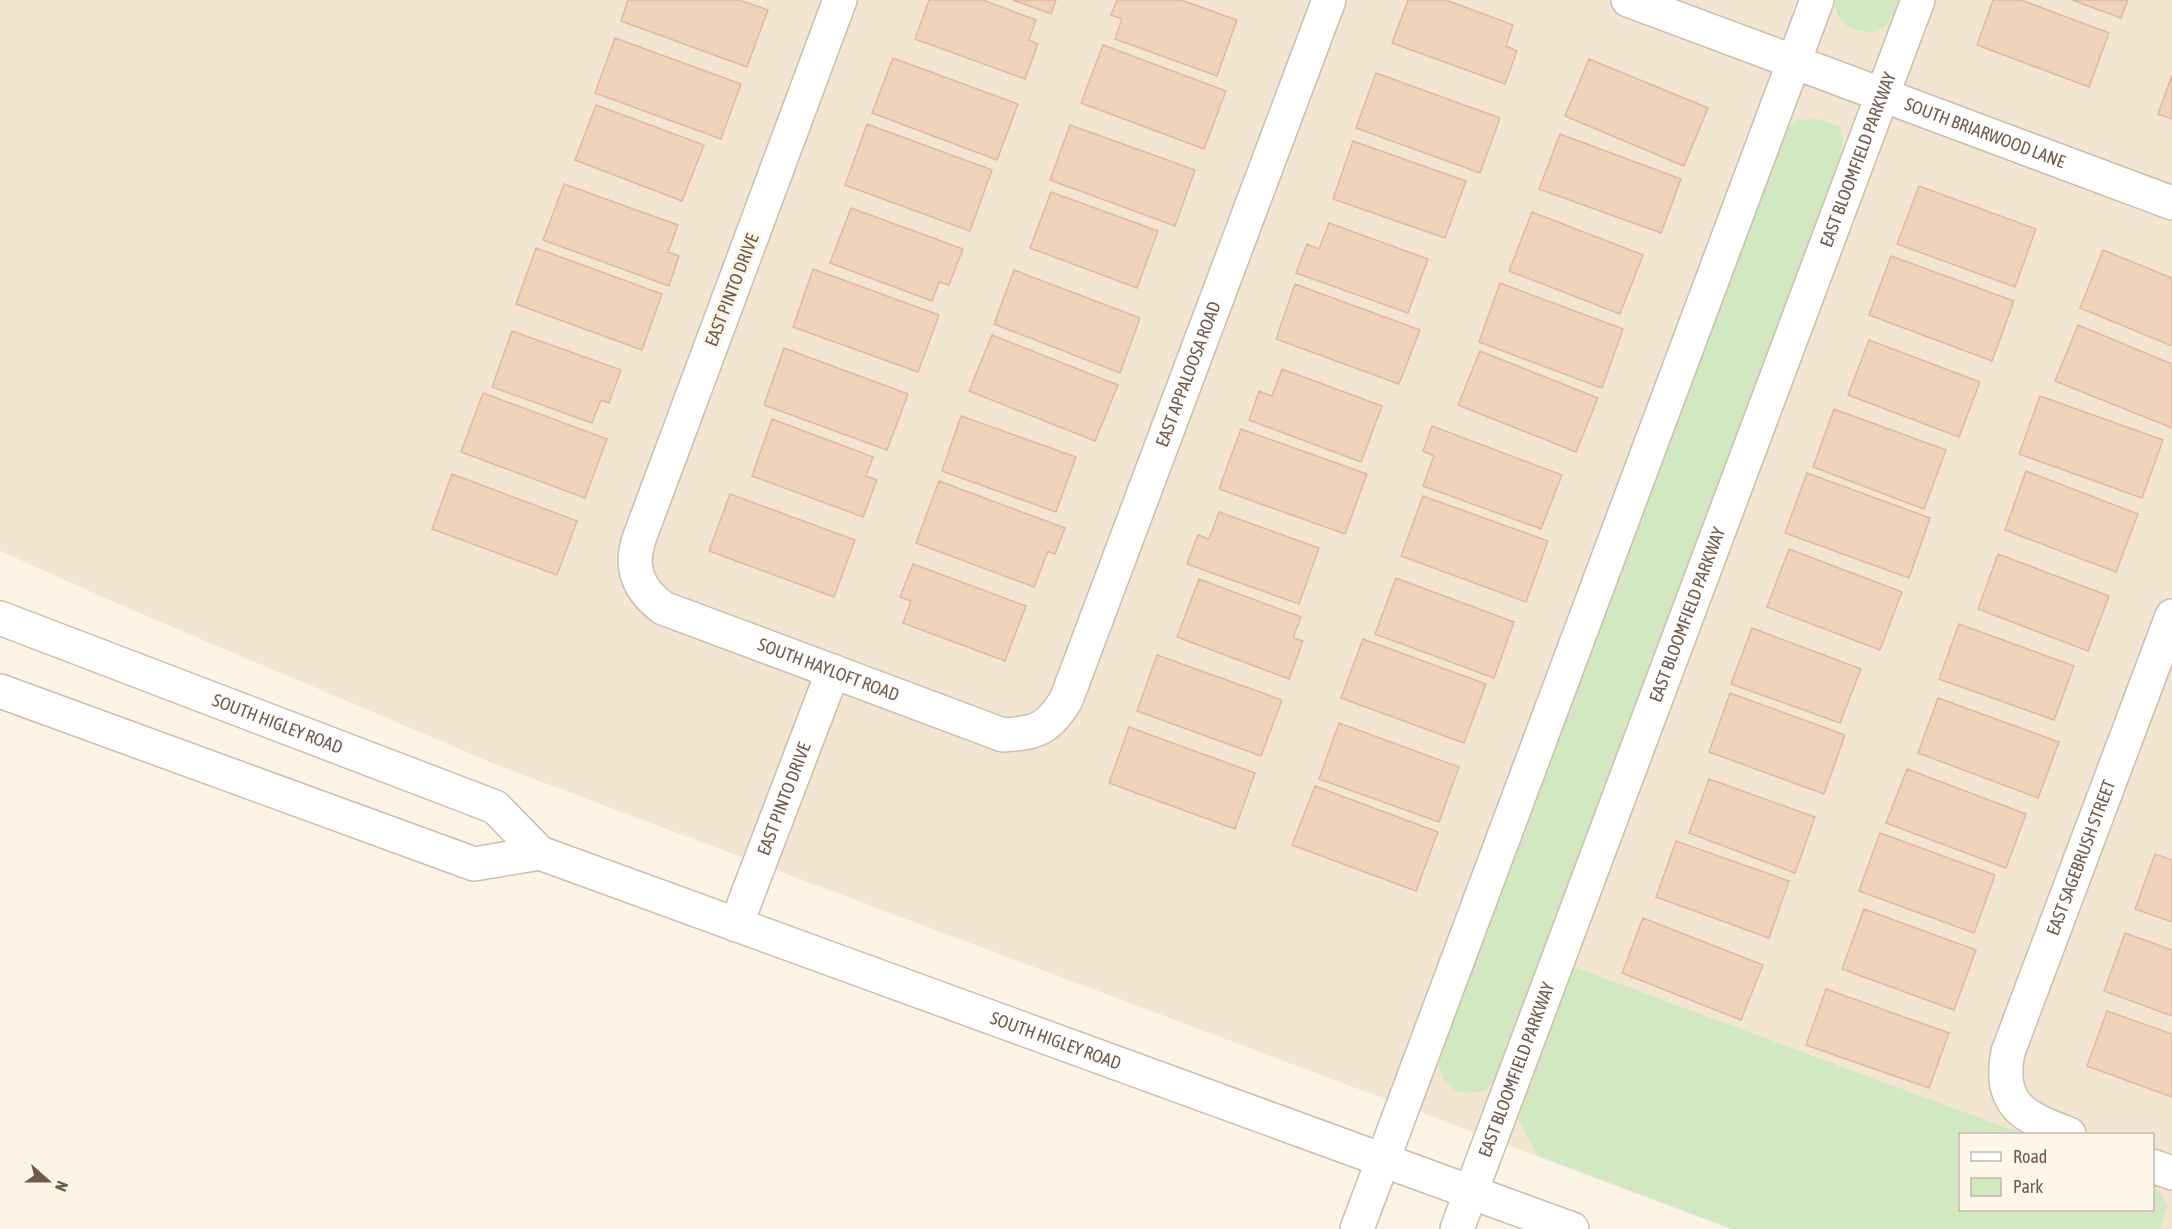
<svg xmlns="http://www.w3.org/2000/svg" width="2172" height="1229" viewBox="0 0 2172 1229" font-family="'Asap Condensed',sans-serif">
  <rect width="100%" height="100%" fill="#fbf3e3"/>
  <path fill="#f2e5d2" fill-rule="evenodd" d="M 0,0 L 2172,0 L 2172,1229 L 1731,1229 L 497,765 L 121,605 L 0,551 ZM 1960,1134 L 2152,1134 L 2152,1210 L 1960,1210 Z"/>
  <path fill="#d1e8c3" d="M 1835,0 L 1900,0 C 1895,12 1891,25 1878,31 C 1876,32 1871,32 1868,32 C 1849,32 1834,20 1835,0 Z
    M 1820,119 L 1840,127 L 1845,154 L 1498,1076 L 1486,1090 L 1471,1093 L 1455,1091 L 1443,1080 L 1436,1057 L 1784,131 L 1797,120 Z
    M 1574,967 L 2023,1134 L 1960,1134 L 1960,1210 L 2152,1210 L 2153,1183 L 2168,1205 L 2160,1229 L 1732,1229 L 1538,1156 L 1518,1119 Z"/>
  <path fill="#efd2bc" stroke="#e1b99e" stroke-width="1.5" d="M 628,0 L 739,0 L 768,10 L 747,67 L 621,21 Z
    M 929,0 L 983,0 L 1036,20 L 1029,40 L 1038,44 L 1025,79 L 915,39 Z
    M 1013,0 L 1056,0 L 1051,14 Z
    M 1117,0 L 1181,0 L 1237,20 L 1217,76 L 1115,39 L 1122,19 L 1111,15 Z
    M 1408,0 L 1446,0 L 1513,25 L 1506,46 L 1517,51 L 1505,84 L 1392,43 Z
    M 1993,0 L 2021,0 L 2109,33 L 2089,87 L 1977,45 Z
    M 2072,0 L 2128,0 L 2121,18 Z
    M 615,38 L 741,84 L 721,139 L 595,93 Z
    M 1103,45 L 1226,91 L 1204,149 L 1081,103 Z
    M 893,58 L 1018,104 L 997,160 L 872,113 Z
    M 1589,59 L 1708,108 L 1684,166 L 1565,116 Z
    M 1376,73 L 1500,118 L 1480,173 L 1356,128 Z
    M 2172,75 L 2172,119 L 2158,114 Z
    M 596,105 L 704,145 L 682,201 L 575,160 Z
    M 867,124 L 992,170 L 970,231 L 845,185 Z
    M 1070,125 L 1195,170 L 1175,226 L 1050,180 Z
    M 1560,134 L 1681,179 L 1661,233 L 1539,189 Z
    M 1353,141 L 1466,181 L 1445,238 L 1333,199 Z
    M 564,184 L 678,225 L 668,252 L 679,256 L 669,286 L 543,240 Z
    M 1919,186 L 2036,229 L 2015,287 L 1897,244 Z
    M 1051,192 L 1158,231 L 1137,288 L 1030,248 Z
    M 851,208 L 963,249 L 949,285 L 939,282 L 932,301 L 830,263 Z
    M 1532,212 L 1643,255 L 1620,314 L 1509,271 Z
    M 1329,223 L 1428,259 L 1408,313 L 1296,273 L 1307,244 L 1319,249 Z
    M 536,248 L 662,294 L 642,350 L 516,304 Z
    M 2103,250 L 2172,278 L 2172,346 L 2080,308 Z
    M 1891,256 L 2014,301 L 1992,361 L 1869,315 Z
    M 813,269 L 939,315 L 918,372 L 793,327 Z
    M 1014,270 L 1140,318 L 1120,373 L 994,324 Z
    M 1500,283 L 1623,329 L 1602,388 L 1479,342 Z
    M 1295,284 L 1420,330 L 1399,384 L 1276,339 Z
    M 2078,325 L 2172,364 L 2172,428 L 2055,381 Z
    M 512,331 L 621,370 L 609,403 L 601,400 L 592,423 L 492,387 Z
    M 992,335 L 1118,385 L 1095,441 L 969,391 Z
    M 1869,340 L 1980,382 L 1959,437 L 1848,395 Z
    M 784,348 L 908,394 L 887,450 L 764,405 Z
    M 1480,351 L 1598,398 L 1576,452 L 1458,405 Z
    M 1282,369 L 1382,406 L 1361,462 L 1249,420 L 1259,391 L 1272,396 Z
    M 483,393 L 607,439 L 585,498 L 461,452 Z
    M 2040,396 L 2163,440 L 2142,498 L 2019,454 Z
    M 1834,409 L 1946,450 L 1924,509 L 1813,467 Z
    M 961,416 L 1076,457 L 1056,512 L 942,471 Z
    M 772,419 L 873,457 L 866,476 L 877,480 L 863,517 L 752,476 Z
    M 1432,426 L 1562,475 L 1541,529 L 1423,486 L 1434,456 L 1423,451 Z
    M 1241,429 L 1367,474 L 1345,534 L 1219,489 Z
    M 2026,471 L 2138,514 L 2116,572 L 2005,530 Z
    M 1807,473 L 1930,518 L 1909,578 L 1785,533 Z
    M 452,474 L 577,521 L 557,575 L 432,529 Z
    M 939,481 L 1065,528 L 1055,554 L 1048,551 L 1034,587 L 916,543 Z
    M 730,494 L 855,540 L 834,597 L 709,551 Z
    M 1423,496 L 1548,541 L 1526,602 L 1401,556 Z
    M 1219,512 L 1319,548 L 1299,604 L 1187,564 L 1198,535 L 1209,539 Z
    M 1789,549 L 1902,592 L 1880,650 L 1767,607 Z
    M 1998,554 L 2109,596 L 2088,651 L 1978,609 Z
    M 913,564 L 1026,606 L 1005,661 L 903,623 L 911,601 L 900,597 Z
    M 1396,578 L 1514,622 L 1494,678 L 1375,634 Z
    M 1199,579 L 1301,617 L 1293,638 L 1303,641 L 1289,679 L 1177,637 Z
    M 1959,624 L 2074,666 L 2054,720 L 1939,679 Z
    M 1752,628 L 1861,669 L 1840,723 L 1731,684 Z
    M 1363,639 L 1486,684 L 1464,743 L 1341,698 Z
    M 1157,655 L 1282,700 L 1261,756 L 1137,711 Z
    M 1730,693 L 1845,735 L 1824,794 L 1709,752 Z
    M 1938,698 L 2059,742 L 2038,798 L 1918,753 Z
    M 1339,723 L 1459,767 L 1439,822 L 1319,779 Z
    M 1129,727 L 1255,773 L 1235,829 L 1109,783 Z
    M 1907,769 L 2026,814 L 2006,868 L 1886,823 Z
    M 1709,779 L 1815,817 L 1795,873 L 1689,833 Z
    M 1315,786 L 1438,832 L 1416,891 L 1292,845 Z
    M 1880,833 L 1995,875 L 1974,933 L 1859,891 Z
    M 1676,841 L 1789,881 L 1769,938 L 1656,897 Z
    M 2155,854 L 2172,860 L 2172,922 L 2135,909 Z
    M 1864,909 L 1976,950 L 1954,1010 L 1842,969 Z
    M 1643,918 L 1763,965 L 1741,1020 L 1622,973 Z
    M 2125,933 L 2172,950 L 2172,1016 L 2104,991 Z
    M 1826,989 L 1949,1033 L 1929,1088 L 1806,1045 Z
    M 2107,1011 L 2172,1034 L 2172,1097 L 2087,1066 Z"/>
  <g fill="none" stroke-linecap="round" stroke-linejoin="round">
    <g stroke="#cebdae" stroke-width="36">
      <g id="minor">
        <path id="s1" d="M 840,0 L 639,539 C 629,569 639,590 663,608 L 1003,735 C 1037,733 1048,729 1066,700 L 1329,0"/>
        <path id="s2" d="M 1628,0 L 2172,203"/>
        <path id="s3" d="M 736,925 L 833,671"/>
        <path id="s4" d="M 2069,1134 C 2026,1118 1997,1106 2008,1052 L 2172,616"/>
        <path d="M 2152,1166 L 2172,1173"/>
      </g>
    </g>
    <g stroke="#cebdae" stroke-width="36">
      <g id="tertiary">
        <path d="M 1357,1229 L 1817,0"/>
        <path id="s5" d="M 1457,1229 L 1918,0"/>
      </g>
    </g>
    <g stroke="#d0bdab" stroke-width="36">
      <g id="secondary">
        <path id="s6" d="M 0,618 L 495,807 L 540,853 L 1572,1229"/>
        <path d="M 0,691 L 474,864 L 540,853"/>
      </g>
    </g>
    <use href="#minor" stroke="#fff" stroke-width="33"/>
    <use href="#tertiary" stroke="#fff" stroke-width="33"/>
    <use href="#secondary" stroke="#fff" stroke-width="33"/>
  </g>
  <g text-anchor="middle" stroke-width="6" stroke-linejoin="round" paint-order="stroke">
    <g font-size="18" fill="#725a4b" stroke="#fef7e9">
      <text dy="6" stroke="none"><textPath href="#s2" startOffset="381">SOUTH BRIARWOOD LANE</textPath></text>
      <text dy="6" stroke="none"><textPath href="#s5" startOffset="1142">EAST BLOOMFIELD PARKWAY</textPath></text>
      <text transform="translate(732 290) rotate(-69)" y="6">EAST PINTO DRIVE</text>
      <text dy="6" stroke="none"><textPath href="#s1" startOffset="1442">EAST APPALOOSA ROAD</textPath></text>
      <text dy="6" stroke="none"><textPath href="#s5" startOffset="656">EAST BLOOMFIELD PARKWAY</textPath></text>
      <text dy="6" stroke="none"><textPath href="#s1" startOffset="831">SOUTH HAYLOFT ROAD</textPath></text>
      <text dy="6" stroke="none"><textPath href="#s6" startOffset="297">SOUTH HIGLEY ROAD</textPath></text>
      <text dy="6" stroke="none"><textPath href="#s3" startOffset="135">EAST PINTO DRIVE</textPath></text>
      <text dy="6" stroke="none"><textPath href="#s4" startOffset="324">EAST SAGEBRUSH STREET</textPath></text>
      <text dy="6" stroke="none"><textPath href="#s6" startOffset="1143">SOUTH HIGLEY ROAD</textPath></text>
      <text dy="6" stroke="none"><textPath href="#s5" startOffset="170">EAST BLOOMFIELD PARKWAY</textPath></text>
    </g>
  </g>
  <rect x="1959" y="1133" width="195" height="78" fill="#fef7e9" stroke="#c6b8aa" stroke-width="1.5"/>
  <rect x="1971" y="1152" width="30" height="9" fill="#ffffff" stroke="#c6b8aa" stroke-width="1.5"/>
  <text x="2013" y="1163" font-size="18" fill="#725a4b">Road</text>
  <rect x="1971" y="1178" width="30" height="18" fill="#d1e8c3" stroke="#c6b8aa" stroke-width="1.5"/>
  <text x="2013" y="1193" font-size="18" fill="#725a4b">Park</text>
  <g transform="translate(48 1181) rotate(111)" stroke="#fef7e9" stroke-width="4.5" paint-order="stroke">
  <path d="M0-4.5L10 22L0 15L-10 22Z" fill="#725a4b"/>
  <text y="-9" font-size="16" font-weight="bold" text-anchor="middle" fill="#725a4b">N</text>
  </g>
</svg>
